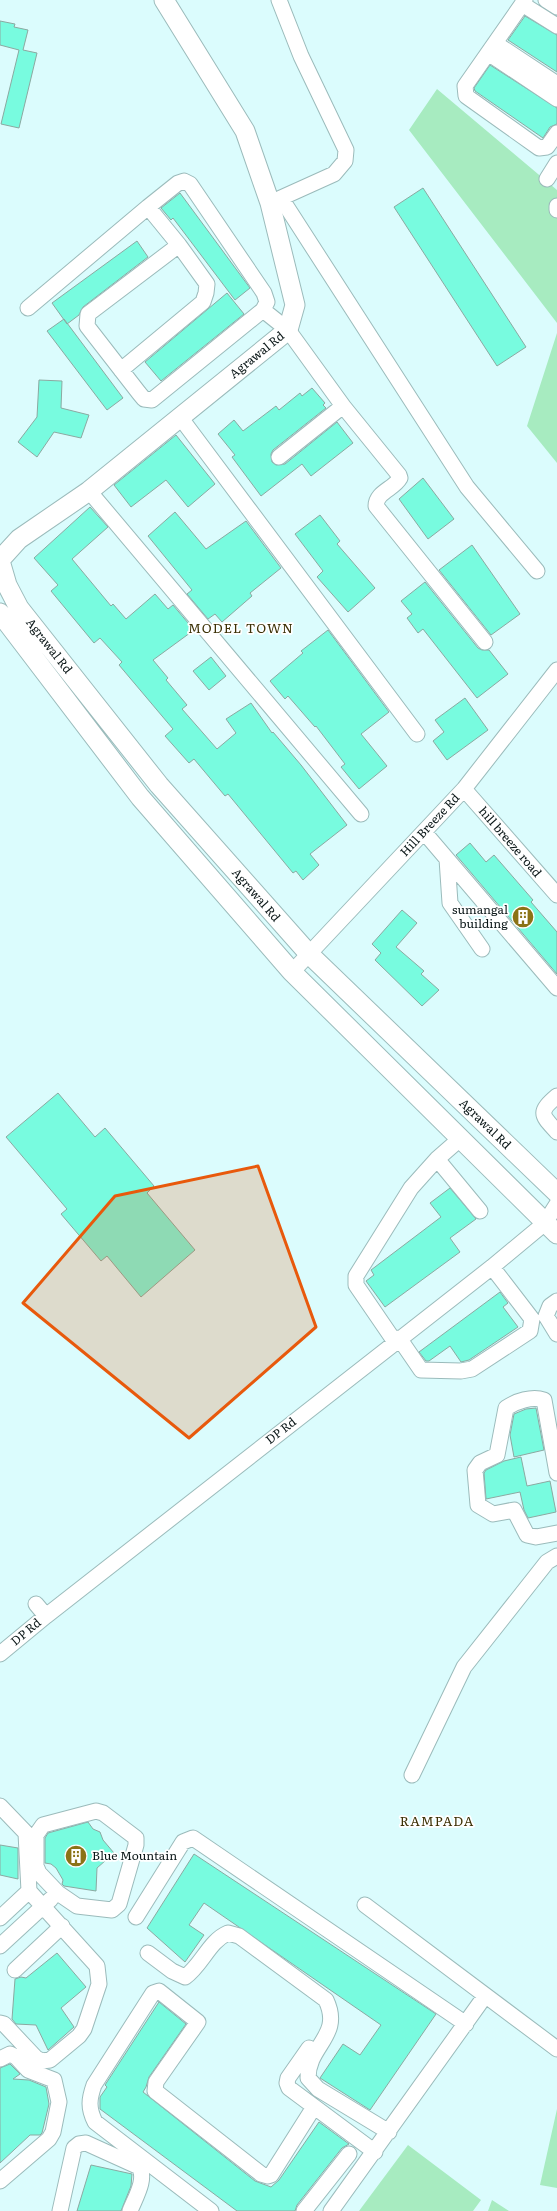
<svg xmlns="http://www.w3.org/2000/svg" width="557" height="2211" viewBox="0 0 557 2211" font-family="Literata,serif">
  <rect width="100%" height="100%" fill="#dbfcfd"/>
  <path fill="#a7ebc0" d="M 437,89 L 557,190 L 557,323 L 409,130 Z
    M 557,333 L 557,463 L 527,426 Z
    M 557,2109 L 557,2188 L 540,2185 Z
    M 408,2145 L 481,2200 L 473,2211 L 359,2211 Z
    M 492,2200 L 509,2211 L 488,2211 Z"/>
  <path fill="#78fbdf" stroke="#8ba9a1" d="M 525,16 L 557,35 L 557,72 L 508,40 Z
    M 0,21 L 15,24 L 14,27 L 28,30 L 23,50 L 37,53 L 19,128 L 1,124 L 19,50 L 0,45 Z
    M 490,65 L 557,108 L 557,124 L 550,127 L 543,138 L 475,91 L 474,88 Z
    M 423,188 L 526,347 L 497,366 L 394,207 Z
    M 180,193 L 250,288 L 235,300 L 173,218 L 171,220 L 161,208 Z
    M 137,241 L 148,257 L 83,307 L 79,315 L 67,324 L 52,303 Z
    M 227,293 L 244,314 L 161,381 L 145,362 Z
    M 64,319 L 123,398 L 107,410 L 47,331 Z
    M 39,380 L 62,381 L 61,408 L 89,415 L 81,438 L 54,432 L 37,457 L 18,442 L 37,417 Z
    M 312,388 L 325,403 L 323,405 L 326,408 L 273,450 L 271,454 L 272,462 L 276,465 L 285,464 L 337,422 L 353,443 L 311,476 L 302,464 L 261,496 L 232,457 L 235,455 L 218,434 L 234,420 L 243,431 L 276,406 L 279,410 L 300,393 L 302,396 Z
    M 176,435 L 215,484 L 188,507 L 166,480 L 131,507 L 114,485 Z
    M 423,478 L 454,519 L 428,539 L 399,499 Z
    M 90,507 L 108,527 L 72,559 L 111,606 L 113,604 L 126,619 L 155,594 L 168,609 L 173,605 L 194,630 L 153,660 L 168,678 L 166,680 L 187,705 L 182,709 L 217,749 L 236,733 L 226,719 L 251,703 L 272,733 L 273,732 L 301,765 L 347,825 L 310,854 L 319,865 L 303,880 L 296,871 L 293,873 L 228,794 L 225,796 L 194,759 L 189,763 L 165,736 L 173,729 L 119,665 L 122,662 L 100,638 L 94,643 L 51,591 L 58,585 L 34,558 Z
    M 175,512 L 206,549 L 246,521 L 281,568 L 250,593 L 252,596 L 222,622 L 215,614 L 208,619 L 187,594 L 192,590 L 148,536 Z
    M 320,515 L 340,541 L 337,544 L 375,588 L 348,612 L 317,577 L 323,571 L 295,534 Z
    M 472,545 L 520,614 L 491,635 L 439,570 Z
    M 425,582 L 478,648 L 482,650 L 489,650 L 508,674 L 477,698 L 423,629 L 418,633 L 407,618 L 412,614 L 401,601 Z
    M 328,630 L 389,712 L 361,734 L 387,766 L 359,789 L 341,767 L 345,764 L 316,726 L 315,727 L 288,696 L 285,699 L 270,681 L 303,653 L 301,651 Z
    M 211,657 L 226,676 L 209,690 L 193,671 Z
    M 465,698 L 488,730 L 447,760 L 433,741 L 444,732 L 435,720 Z
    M 470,843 L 486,862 L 494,855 L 533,900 L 531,902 L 557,932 L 557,974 L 456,855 Z
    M 402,910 L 417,923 L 396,947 L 424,971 L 421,974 L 439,990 L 422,1006 L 375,960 L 381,953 L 372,944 Z
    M 58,1093 L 95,1137 L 105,1128 L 154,1186 L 147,1193 L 195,1250 L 141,1297 L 107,1256 L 101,1261 L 61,1214 L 67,1209 L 6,1137 Z
    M 450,1188 L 476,1219 L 450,1238 L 460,1252 L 385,1307 L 366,1281 L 374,1275 L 371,1270 L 441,1217 L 430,1203 Z
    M 500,1292 L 508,1303 L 503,1307 L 518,1327 L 469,1360 L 461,1362 L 450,1346 L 429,1361 L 426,1361 L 419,1352 Z
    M 536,1408 L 544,1450 L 514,1457 L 510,1435 L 514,1414 L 526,1409 Z
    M 521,1457 L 527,1486 L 550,1481 L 556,1512 L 528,1518 L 524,1510 L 520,1492 L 486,1499 L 484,1473 L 486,1470 L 504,1461 Z
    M 88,1822 L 93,1829 L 100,1832 L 103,1840 L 114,1853 L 97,1868 L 96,1891 L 64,1886 L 62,1884 L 63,1880 L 56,1868 L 51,1864 L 45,1863 L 45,1838 L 48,1833 Z
    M 0,1845 L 18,1848 L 18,1879 L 0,1875 Z
    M 194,1854 L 436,2014 L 370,2110 L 320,2078 L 343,2044 L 360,2055 L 381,2025 L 204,1903 L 189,1925 L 204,1935 L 185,1962 L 147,1928 Z
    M 57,1953 L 86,1987 L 61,2008 L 74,2027 L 48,2050 L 36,2025 L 16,2024 L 12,2019 L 15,1979 L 21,1977 L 26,1978 Z
    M 159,2002 L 186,2024 L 149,2077 L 146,2087 L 143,2092 L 255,2181 L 271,2187 L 279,2180 L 319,2122 L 349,2144 L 342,2148 L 297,2205 L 295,2211 L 237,2211 L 100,2109 L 100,2097 L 107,2087 L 105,2085 Z
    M 10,2064 L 20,2074 L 13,2079 L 29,2080 L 46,2087 L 49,2104 L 42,2133 L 40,2135 L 30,2135 L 0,2163 L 0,2068 Z
    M 91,2165 L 132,2174 L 131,2186 L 121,2211 L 77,2211 Z"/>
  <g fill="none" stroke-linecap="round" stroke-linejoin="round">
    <g stroke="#9bbbbb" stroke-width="17">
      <path id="minor" d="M 525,0 L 465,86 L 466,96 L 539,148 L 547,147 L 557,133
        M 546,0 L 557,7
        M 522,4 L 557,26
        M 495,43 L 557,84
        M 488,53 L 557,99
        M 547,179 L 557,163
        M 281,198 L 467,487 L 537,571
        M 272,202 L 334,174 L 345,161 L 346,150 L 301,56 L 279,0
        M 557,206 L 557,210
        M 148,207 L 178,183 L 184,181 L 190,184 L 264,293 L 267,302 L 263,310
        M 28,308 L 148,207 L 179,245 L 88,314 L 87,326 L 139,393 L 144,399 L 152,400 L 263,310 L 288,330 L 343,406 L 399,475 L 400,478 C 394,489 376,492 376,506 L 485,642
        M 121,370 L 203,302 L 206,293 L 207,284 L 179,245
        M 180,417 L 417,734
        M 279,457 L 343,406
        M 89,491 L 361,814
        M 464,789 L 557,895
        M 424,832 L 557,988
        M 447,859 L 450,903 L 482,949
        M 292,972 L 464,789 L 557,670
        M 557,1096 C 537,1113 542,1115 557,1132
        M 437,1159 L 480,1211
        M 557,1301 L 550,1306 L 546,1316 L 557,1334
        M 399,1338 L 421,1370 L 461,1371 L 472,1369 L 530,1331 L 532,1319 L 492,1267
        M 395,1342 L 356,1285 L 356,1276 L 411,1188 L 437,1159 L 461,1138
        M 557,1473 L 544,1400 C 532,1396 516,1401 506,1408 L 497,1455 L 480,1463 L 475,1470 L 478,1505 L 493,1514 L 514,1510 L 527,1535 L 536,1537 L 557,1533
        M 36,1604 L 46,1616
        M 0,1654 L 46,1616 L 492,1267 L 545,1223 L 557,1204
        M 412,1775 L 464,1667 L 547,1562 L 557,1556
        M 0,1806 L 26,1833 L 29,1891 L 0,1918
        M 96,1811 L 103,1813 L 136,1838 L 136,1845 L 119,1904 L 112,1910 L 77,1906 L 58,1893 L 39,1873 L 36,1866 L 36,1835 L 43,1825 Z
        M 365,1905 L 557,2049
        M 136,1917 L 183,1842 L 193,1838 L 466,2024
        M 0,1946 L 51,1899
        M 148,1953 L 172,1971 L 185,1977 C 202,1965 209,1941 228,1933 L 239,1936 L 326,2000 C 343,2036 308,2045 308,2078 L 318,2089 L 389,2132
        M 15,1970 L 62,1926
        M 0,2023 L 4,2024 L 36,2058 L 42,2061 L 50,2060 L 79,2036 L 84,2029 L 99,1984 L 97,1966 L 29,1891
        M 309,2048 L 288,2078 L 287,2083 L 289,2088 L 375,2152
        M 0,2059 L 10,2054 L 16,2057 L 28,2070 L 54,2080 L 59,2102 L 53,2132 L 49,2139 L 0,2181
        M 60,2211 L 74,2148 L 79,2144 L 86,2143 L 139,2167 C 147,2179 135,2198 130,2211
        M 211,2211 L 95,2122 C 88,2108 89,2099 94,2085 L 153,1993 L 159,1991 L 198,2022 L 156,2082 L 155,2091 L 261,2174 L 268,2176 L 271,2175 L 314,2107
        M 304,2211 L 349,2154
        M 331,2211 L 485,1996"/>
    </g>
    <g stroke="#9bbbbb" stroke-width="21">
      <path id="tertiary" d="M 0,560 L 19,539 L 89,491 L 288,330 L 295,305 L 270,203 L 245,131 L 164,0
        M 0,561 L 7,585 L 19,608 L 159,785 L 309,954 L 557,1193
        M 0,613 L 140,797 L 292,972 L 557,1234"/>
    </g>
    <use href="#minor" stroke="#fff" stroke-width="15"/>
    <use href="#tertiary" stroke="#fff" stroke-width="19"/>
  </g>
  <path fill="#e8590c" fill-opacity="0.2" stroke="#e8590c" stroke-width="3" stroke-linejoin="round" d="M 258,1166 L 316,1327 L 189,1438 L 23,1303 L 115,1196 Z"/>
  <defs>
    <g id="building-disc" transform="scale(1.15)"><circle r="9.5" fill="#8b7316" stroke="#fff"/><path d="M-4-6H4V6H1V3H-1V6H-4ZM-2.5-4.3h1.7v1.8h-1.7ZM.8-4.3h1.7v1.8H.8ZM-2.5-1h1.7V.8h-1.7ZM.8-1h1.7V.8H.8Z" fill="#fff"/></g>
  </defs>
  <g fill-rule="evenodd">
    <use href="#building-disc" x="523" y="917"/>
    <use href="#building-disc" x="76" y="1856"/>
  </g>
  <g text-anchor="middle" stroke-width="3.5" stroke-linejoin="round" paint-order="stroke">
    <g font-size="12" fill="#0a1617" stroke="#fff">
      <text transform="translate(257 355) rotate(-39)" y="4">Agrawal Rd</text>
      <text transform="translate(49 646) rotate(52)" y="4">Agrawal Rd</text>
      <text transform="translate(430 825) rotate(-47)" y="4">Hill Breeze Rd</text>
      <text transform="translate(510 842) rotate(49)" y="4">hill breeze road</text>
      <text transform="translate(256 895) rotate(49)" y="4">Agrawal Rd</text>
      <text transform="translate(485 1124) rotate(44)" y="4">Agrawal Rd</text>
      <text transform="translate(281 1431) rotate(-38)" y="4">DP Rd</text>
      <text transform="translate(26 1632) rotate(-40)" y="4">DP Rd</text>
    </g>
    <g font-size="12" fill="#0a1617" stroke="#fff" text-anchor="end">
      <text x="508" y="914">sumangal<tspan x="508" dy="14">building</tspan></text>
      <text x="92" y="1860" text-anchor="start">Blue Mountain</text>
    </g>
    <g font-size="13" letter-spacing="1" fill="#3d3207" stroke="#fff">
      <text x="241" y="633">MODEL TOWN</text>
      <text x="437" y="1826">RAMPADA</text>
    </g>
  </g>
</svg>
